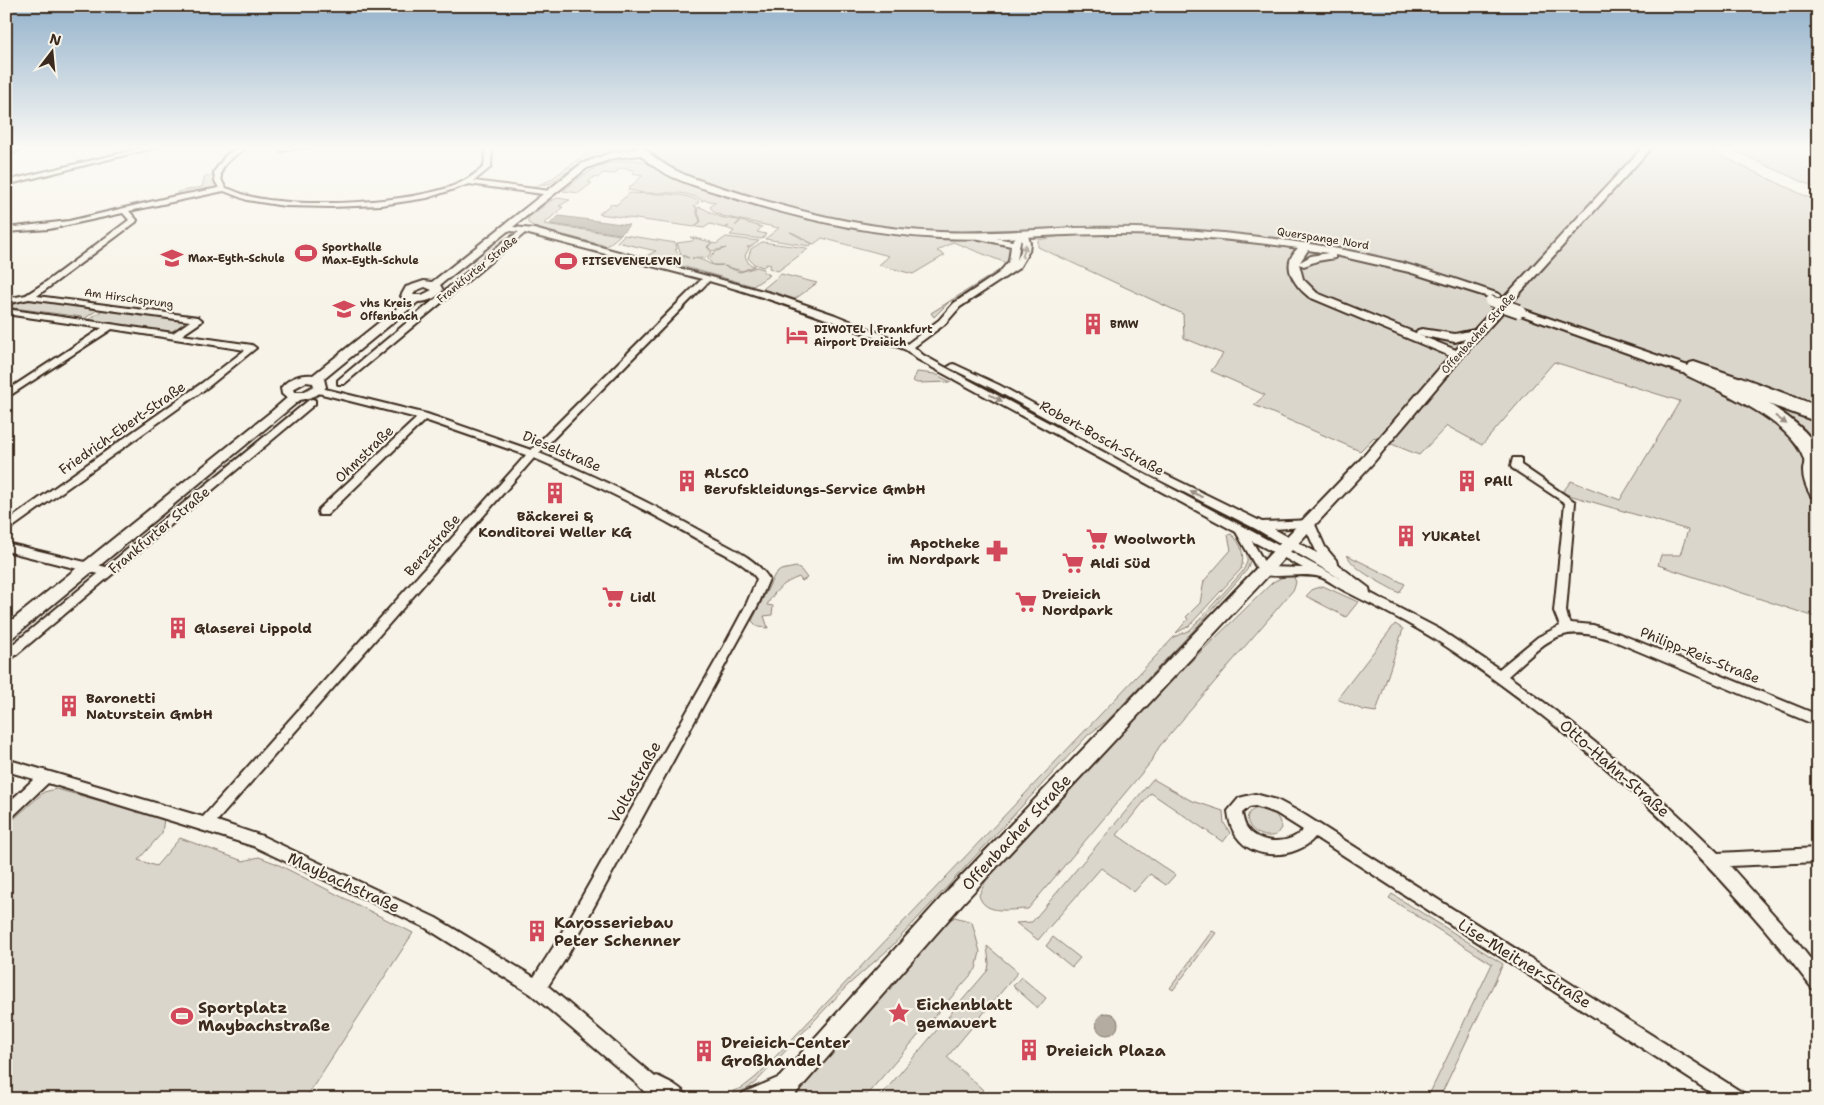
<svg xmlns="http://www.w3.org/2000/svg" width="1824" height="1105" viewBox="0 0 1824 1105" font-family="'Shantell Sans',sans-serif">
  <rect width="100%" height="100%" fill="#f7f3e8"/>
  <filter id="ink" filterUnits="userSpaceOnUse"><feTurbulence type="fractalNoise" baseFrequency=".02" numOctaves="2"/><feDisplacementMap in="SourceGraphic" scale="10" xChannelSelector="R" yChannelSelector="G"/><feConvolveMatrix kernelMatrix="1 2 1 2 8 2 1 2 1" color-interpolation-filters="sRGB"/></filter>
  <g filter="url(#ink)">
    <path fill="#dbd6cb" stroke="#8b8074" d="M 669,146 L 1700,146 L 1818,202 L 1818,618 L 1658,565 L 1661,555 L 1680,555 L 1688,530 L 1562,493 L 1571,481 L 1620,500 L 1680,401 L 1554,362 L 1482,445 L 1447,426 L 1419,455 L 1374,437 L 1360,451 L 1254,405 L 1265,395 L 1211,371 L 1223,354 L 1184,338 L 1183,314 L 1038,247 L 1038,240 L 1062,236 L 1058,229 C 987,233 916,235 845,222 C 806,215 766,203 728,190 C 703,181 672,174 653,154 L 662,151 Z
      M 1724,146 L 1818,146 L 1818,189 Z
      M 605,148 L 626,149 L 579,164 L 551,183 L 534,187 L 550,180 L 591,150 Z
      M 637,160 C 653,164 667,174 682,180 C 747,205 815,224 884,233 C 905,236 1002,236 1010,249 C 1010,258 1007,263 1002,269 L 953,301 L 951,300 L 934,317 L 931,313 L 998,271 L 1006,263 L 953,242 L 937,251 L 945,255 L 913,274 L 879,265 L 889,256 L 822,238 L 814,244 C 805,241 799,234 790,232 L 812,244 L 810,246 L 765,239 L 779,228 L 722,216 L 714,212 L 710,207 L 716,202 L 704,200 L 702,201 C 688,189 661,194 644,193 C 636,192 633,190 627,190 L 643,175 L 632,173 L 634,170 L 621,168 L 614,174 L 603,173 L 598,178 L 594,177 L 588,182 L 592,183 L 579,193 L 563,191 C 576,180 595,165 614,162 C 621,160 630,161 637,160 Z
      M 214,175 L 219,187 L 216,189 L 177,196 L 177,192 L 202,187 L 205,176 Z
      M 630,193 C 647,195 688,191 699,202 L 694,206 L 697,207 L 696,211 L 700,221 L 695,227 L 599,214 L 611,204 L 616,205 Z
      M 557,198 L 570,200 L 559,206 L 563,207 L 544,224 L 620,235 L 607,246 L 539,229 L 528,223 L 528,218 L 550,201 Z
      M 699,207 C 707,209 708,212 716,215 C 723,219 732,219 740,220 L 735,226 L 741,221 L 762,227 L 757,232 L 766,234 L 762,239 L 730,235 L 734,231 L 726,228 L 729,226 L 724,228 L 710,224 L 704,228 L 696,227 L 701,221 L 697,210 Z
      M 624,235 L 676,243 L 677,249 L 675,250 L 681,256 L 689,258 L 681,254 L 677,243 L 692,241 L 694,239 L 690,237 L 711,242 L 707,247 L 712,253 L 706,258 L 692,258 C 709,259 708,268 723,265 L 713,265 L 708,259 L 715,252 L 726,248 L 712,251 L 708,247 L 712,243 L 716,244 L 726,237 L 759,241 L 750,247 L 747,247 L 749,248 L 745,256 L 749,264 L 755,266 L 742,271 L 724,266 L 740,272 L 757,267 L 764,269 L 763,272 L 770,275 L 753,286 L 646,256 L 656,251 L 617,242 Z
      M 762,242 L 807,248 L 808,249 L 778,271 L 769,268 L 771,265 L 767,264 L 763,267 L 754,264 L 748,258 L 751,249 Z
      M 781,274 L 817,283 L 795,299 L 763,289 Z
      M 29,298 L 100,308 L 84,319 L 82,317 L 6,307 L 6,305 Z
      M 104,309 L 193,320 L 173,332 L 88,320 Z
      M 934,362 L 1013,400 L 1098,446 L 1094,448 Z
      M 917,372 L 935,374 L 951,382 L 917,383 L 913,381 Z
      M 1231,534 C 1242,543 1245,555 1241,569 L 1189,626 L 1176,633 L 1188,619 L 1186,617 L 1200,603 L 1204,581 L 1231,550 L 1228,535 Z
      M 1247,550 L 1250,561 L 1247,570 L 1193,631 L 1108,720 L 1088,735 L 890,948 L 848,985 L 757,1081 L 747,1089 L 733,1094 L 733,1091 L 742,1088 L 756,1077 L 1174,637 L 1190,630 L 1243,571 L 1247,562 Z
      M 1347,555 L 1405,584 L 1399,593 C 1384,584 1354,571 1347,555 Z
      M 796,567 L 801,570 L 807,578 L 802,581 L 799,577 C 783,583 775,590 767,605 L 773,606 L 772,615 L 764,616 L 768,628 L 758,627 L 752,621 L 775,574 L 781,570 Z
      M 1293,575 L 1296,582 L 1294,589 L 1159,747 L 1151,762 L 1028,909 C 1011,909 984,916 979,895 L 991,870 L 1148,703 L 1273,582 L 1283,577 Z
      M 1323,586 L 1358,602 L 1346,617 L 1306,596 L 1313,589 Z
      M 1395,624 L 1403,629 L 1376,712 L 1363,710 L 1337,699 Z
      M 1153,779 L 1190,800 L 1223,811 L 1224,823 L 1230,833 L 1223,842 L 1151,793 L 1117,835 L 1175,875 L 1166,885 L 1150,874 L 1134,892 L 1101,868 L 1038,940 L 1016,923 L 1032,922 Z
      M 56,789 L 164,818 L 162,833 L 138,860 L 156,866 L 180,838 L 243,861 L 259,857 L 275,863 L 413,933 L 305,1099 L 6,1099 L 6,826 L 44,792 Z
      M 1259,808 C 1271,809 1280,815 1281,828 L 1276,835 C 1254,842 1234,813 1259,808 Z
      M 1392,894 L 1503,964 L 1439,1099 L 1427,1099 L 1492,964 L 1389,898 Z
      M 955,917 L 972,922 L 980,952 L 976,969 L 863,1099 L 793,1099 L 946,922 Z
      M 1212,931 L 1216,933 L 1173,990 L 1170,988 Z
      M 1053,937 L 1080,958 L 1072,967 L 1046,946 Z
      M 987,946 L 1018,972 L 947,1057 L 983,1090 L 975,1099 L 878,1099 L 988,970 L 989,963 Z
      M 1021,977 L 1046,998 L 1038,1008 L 1013,986 Z"/>
    <path fill="#b4aca0" stroke="#84786c" d="M 559,216 L 629,225 L 621,234 L 550,224 Z
      M1096 1024a11 11 0 1 1 22 0a11 11 0 1 1-22 0Z"/>
    <g fill="none" stroke-linecap="round" stroke-linejoin="round">
      <g stroke="#3b2a1e" stroke-width="4">
        <path id="street" d="M 20,146 L 28,146 L 6,156 L 6,152 Z
          M 151,146 L 161,146 L 6,185 L 6,181 Z
          M 240,146 L 247,146 C 235,157 210,168 226,188 C 233,190 241,194 248,196 C 294,209 419,204 462,182 C 470,178 477,172 484,167 L 486,146 L 492,146 L 491,167 L 474,181 L 550,191 L 554,193 L 550,195 L 469,184 L 427,198 L 381,205 L 331,207 L 285,206 L 247,200 L 224,191 L 129,211 L 137,220 L 136,222 L 37,296 L 198,317 L 202,320 L 201,322 L 182,335 L 252,345 L 256,348 L 208,387 L 6,532 L 6,522 L 202,383 L 245,350 L 112,329 L 6,398 L 6,391 L 102,328 L 6,314 L 6,309 L 173,333 L 190,321 L 29,299 L 6,304 L 6,299 L 26,295 L 43,284 L 129,220 L 123,213 L 49,229 L 6,232 L 6,228 L 69,221 L 171,197 L 219,188 L 215,181 L 214,172 L 226,155 Z
          M 274,146 L 311,146 L 281,151 Z
          M 503,226 L 534,229 L 774,294 L 835,315 L 907,344 L 939,320 L 954,303 L 999,273 L 1009,261 L 1011,246 L 975,238 L 975,234 L 1012,241 L 1021,232 L 1027,232 L 1030,243 L 1029,251 L 1019,268 L 960,307 L 945,324 L 914,347 L 923,355 L 941,365 L 1341,579 L 1256,529 L 1146,473 L 993,389 L 948,367 L 953,364 L 956,365 L 999,385 L 1154,469 L 1262,522 L 1313,520 L 1325,547 L 1336,560 L 1337,564 L 1369,588 L 1370,593 L 1439,629 L 1499,669 L 1538,637 L 1560,626 L 1554,611 L 1565,503 L 1512,468 L 1511,466 L 1513,458 L 1521,458 L 1521,465 L 1575,502 L 1566,611 L 1568,619 L 1571,623 L 1593,625 L 1620,634 L 1818,715 L 1818,726 L 1612,640 C 1557,622 1547,642 1508,676 C 1583,729 1653,789 1718,853 L 1818,848 L 1818,862 L 1730,866 L 1791,934 L 1818,969 L 1818,990 L 1812,988 C 1711,856 1596,748 1459,655 C 1423,630 1385,611 1347,592 C 1338,588 1329,580 1320,577 C 1303,572 1278,579 1260,574 L 1236,532 L 935,369 L 917,359 L 906,350 C 841,324 777,300 709,281 L 539,453 C 598,477 655,505 711,537 C 731,548 756,558 769,579 L 758,605 L 731,654 L 566,958 L 548,986 L 655,1077 L 657,1076 C 668,1081 684,1088 689,1099 L 651,1099 L 636,1083 L 531,994 L 426,928 L 253,846 L 48,783 L 11,818 L 6,820 L 6,805 L 34,779 L 6,771 L 6,759 L 203,817 L 526,455 L 425,420 L 327,515 L 319,515 L 318,512 L 319,509 L 417,418 L 314,392 L 314,388 L 317,387 L 427,414 L 531,450 L 702,279 L 525,233 L 344,384 L 338,384 L 338,380 L 502,243 L 519,232 L 503,230 ZM 1022,240 L 1021,251 L 1017,260 L 1020,242 ZM 534,458 C 593,483 649,511 704,543 C 722,553 745,562 757,579 L 746,605 L 723,648 L 554,946 L 534,977 L 436,918 L 262,836 L 217,821 ZM 1305,527 L 1317,553 L 1274,529 ZM 1252,541 L 1303,568 L 1267,567 Z
          M 312,399 L 315,400 L 315,404 L 10,660 L 6,662 L 6,650 L 98,574 L 6,551 L 6,543 L 106,567 L 309,400 Z
          M 1255,794 L 1277,800 L 1303,814 L 1743,1093 L 1746,1099 L 1721,1099 L 1315,837 C 1298,859 1253,861 1237,837 C 1231,829 1229,820 1228,811 L 1239,798 ZM 1255,806 L 1276,813 L 1303,830 C 1290,845 1259,845 1247,828 C 1244,824 1243,818 1242,813 L 1249,807 Z
          M 780,1077 L 786,1080 L 789,1086 L 786,1092 L 771,1099 L 740,1099 L 743,1093 Z"/>
      </g>
      <g stroke="#3b2a1e" stroke-width="4">
        <path id="secondary" d="M 635,146 L 643,146 C 665,172 701,181 733,191 C 800,213 870,229 940,232 C 985,234 1029,230 1073,228 C 1123,227 1173,228 1223,233 C 1283,239 1343,248 1402,263 C 1435,272 1467,283 1499,294 L 1501,296 L 1495,299 L 1409,272 L 1335,255 L 1335,258 L 1317,261 L 1304,266 L 1299,264 L 1303,279 L 1317,293 L 1418,334 L 1416,332 L 1418,330 L 1422,329 L 1455,334 L 1474,330 L 1644,146 L 1653,146 L 1464,355 L 1372,464 L 963,903 L 791,1099 L 763,1099 L 767,1091 L 949,889 L 1362,458 L 1450,356 L 1309,297 C 1294,285 1280,265 1298,248 C 1234,239 1170,233 1106,234 C 1050,234 995,241 940,238 C 867,234 795,218 725,195 C 697,186 662,178 641,155 L 614,158 L 587,168 L 440,285 L 443,290 C 437,298 428,302 418,302 L 324,379 L 326,387 C 320,395 311,398 300,400 L 12,638 L 6,640 L 6,625 L 272,411 L 287,398 L 282,394 L 281,388 C 289,378 300,374 313,375 L 407,300 L 401,296 L 406,287 L 424,281 L 432,282 L 581,164 L 610,153 L 637,149 ZM 1308,250 L 1328,253 L 1311,256 L 1300,262 ZM 425,287 L 432,290 L 422,295 L 413,295 L 415,291 ZM 1419,335 L 1455,342 L 1465,339 L 1456,350 ZM 306,382 L 313,383 L 314,386 L 303,392 L 294,392 L 293,389 Z
          M 1519,308 L 1688,366 L 1690,363 L 1694,362 L 1747,380 L 1749,383 L 1744,386 L 1818,413 L 1818,422 L 1727,389 L 1725,386 L 1730,383 L 1710,376 L 1708,379 L 1700,379 L 1515,313 L 1513,311 L 1515,309 Z"/>
      </g>
      <g stroke="#3b2a1e" stroke-width="4">
        <path id="highway" d="M 1692,367 C 1724,375 1808,420 1818,451 C 1820,460 1818,487 1818,498 L 1811,496 C 1807,489 1803,480 1803,471 C 1803,467 1805,463 1804,460 C 1791,420 1721,392 1686,375 L 1684,372 L 1686,369 Z
          M 1741,377 L 1818,406 L 1818,417 L 1735,385 L 1733,382 L 1735,379 Z"/>
      </g>
      <use href="#street" fill="#f7f3e8" fill-rule="evenodd"/>
      <use href="#secondary" fill="#f7f3e8" fill-rule="evenodd"/>
      <use href="#highway" fill="#f7f3e8" fill-rule="evenodd"/>
      <g stroke="#3b2a1e" stroke-width="12" stroke-linecap="butt">
        <path id="secondary-bridge-far1" d="M 1490,301 L 1503,305"/>
      </g>
      <g stroke="#3b2a1e" stroke-width="16" stroke-linecap="butt">
        <path id="secondary-bridge" d="M 1499,304 L 1519,311"/>
      </g>
      <use href="#secondary-bridge-far1" stroke="#f7f3e8" stroke-width="10"/>
      <use href="#secondary-bridge" stroke="#f7f3e8" stroke-width="12"/>
    </g>
    <defs><path id="oneway-solid" d="M-6-.8H1V-3.2L6.5 0L1 3.2V.8H-6Z" transform="scale(1.25)"/></defs>
    <g fill="#998e83">
      <use href="#oneway-solid" transform="translate(1024 251) rotate(-76)"/>
      <use href="#oneway-solid" transform="translate(996 398) rotate(28)"/>
      <use href="#oneway-solid" transform="translate(1781 420) rotate(36)"/>
      <use href="#oneway-solid" transform="translate(1196 494) rotate(-153)"/>
    </g>
  </g>
  <linearGradient id="sky" x2="0" y2="1"><stop stop-color="#93b1cb"/><stop offset="0.49" stop-color="#fbfaf5"/><stop offset="1" stop-color="#fbfaf5" stop-opacity="0"/></linearGradient>
  <rect width="1824" height="301" fill="url(#sky)"/>
  <defs>
    <g id="stadium-bare" transform="scale(1.725)"><path d="M0-5a6.5 5 0 1 0 0 10a6.5 5 0 1 0 0-10ZM-3.5-1.8h7v3.6h-7Z" fill="#d1495b" stroke="#f7f3e8" stroke-width="2.5" paint-order="stroke"/></g>
    <g id="school-bare" transform="scale(1.725)"><path d="M0-5L7-2L0 1L-7-2ZM-4 1L0 2.5L4 1V4Q0 6-4 4Z" fill="#d1495b" stroke="#f7f3e8" stroke-width="2.5" paint-order="stroke"/></g>
    <g id="building-bare" transform="scale(1.725)"><path d="M-4-6H4V6H1V3H-1V6H-4ZM-2.5-4.3h1.7v1.8h-1.7ZM.8-4.3h1.7v1.8H.8ZM-2.5-1h1.7V.8h-1.7ZM.8-1h1.7V.8H.8Z" fill="#d1495b" stroke="#f7f3e8" stroke-width="2.5" paint-order="stroke"/></g>
    <g id="hotel-bare" transform="scale(1.725)"><path d="M-6-4.5h1.5V1H6V5H4.5V3h-9V5H-6ZM-4 0a1.8 1.8 0 1 1 3.6 0ZM.5 0V-2.5h3Q6-2.5 6 0Z" fill="#d1495b" stroke="#f7f3e8" stroke-width="2.5" paint-order="stroke"/></g>
    <g id="supermarket-bare" transform="scale(1.725)"><path d="M-6-5.5h2.5l.6 2H6L4.5 2H-2.5L-4.4-4H-6ZM-1.5 3.2a1.3 1.3 0 1 0 .1 0ZM3 3.2a1.3 1.3 0 1 0 .1 0Z" fill="#d1495b" stroke="#f7f3e8" stroke-width="2.5" paint-order="stroke"/></g>
    <g id="pharmacy-bare" transform="scale(1.725)"><path d="M-2-6h4v4h4v4h-4v4h-4v-4h-4v-4h4Z" fill="#d1495b" stroke="#f7f3e8" stroke-width="2.5" paint-order="stroke"/></g>
    <g id="sight-bare" transform="scale(1.725)"><path d="M0-6L1.8-2.2L6-1.7L2.9 1.2L3.7 5.4L0 3.3L-3.7 5.4L-2.9 1.2L-6-1.7L-1.8-2.2Z" fill="#d1495b" stroke="#f7f3e8" stroke-width="2.5" paint-order="stroke"/></g>
  </defs>
  <g fill-rule="evenodd">
    <use href="#stadium-bare" x="306" y="253"/>
    <use href="#school-bare" x="172" y="258"/>
    <use href="#stadium-bare" x="566" y="261"/>
    <use href="#school-bare" x="344" y="309"/>
    <use href="#building-bare" x="1093" y="324"/>
    <use href="#hotel-bare" x="797" y="335"/>
    <use href="#building-bare" x="687" y="481"/>
    <use href="#building-bare" x="1467" y="481"/>
    <use href="#building-bare" x="555" y="493"/>
    <use href="#building-bare" x="1406" y="536"/>
    <use href="#supermarket-bare" x="1097" y="539"/>
    <use href="#pharmacy-bare" x="997" y="551"/>
    <use href="#supermarket-bare" x="1073" y="563"/>
    <use href="#supermarket-bare" x="613" y="597"/>
    <use href="#supermarket-bare" x="1026" y="602"/>
    <use href="#building-bare" x="178" y="628"/>
    <use href="#building-bare" x="69" y="706"/>
    <use href="#building-bare" x="537" y="931"/>
    <use href="#sight-bare" x="899" y="1013"/>
    <use href="#stadium-bare" x="182" y="1016"/>
    <use href="#building-bare" x="1029" y="1050"/>
    <use href="#building-bare" x="704" y="1051"/>
  </g>
  <g text-anchor="middle" stroke-width="4.5" stroke-linejoin="round" paint-order="stroke">
    <g font-size="11" fill="#3b2a1e" stroke="#f7f3e8">
      <text transform="translate(1323 238) rotate(9)" y="4">Querspange Nord</text>
      <text transform="translate(477 269) rotate(-39)" y="4">Frankfurter Straße</text>
      <text transform="translate(129 298) rotate(8)" y="4">Am Hirschsprung</text>
      <text transform="translate(1478 333) rotate(-48)" y="4">Offenbacher Straße</text>
    </g>
    <g font-size="11" font-weight="bold" fill="#3b2a1e" stroke="#f7f3e8" text-anchor="start">
      <text x="322" y="251">Sporthalle<tspan x="322" dy="13">Max-Eyth-Schule</tspan></text>
      <text x="188" y="262">Max-Eyth-Schule</text>
      <text x="582" y="265">FITSEVENELEVEN</text>
      <text x="360" y="307">vhs Kreis<tspan x="360" dy="13">Offenbach</tspan></text>
      <text x="1110" y="328">BMW</text>
      <text x="814" y="333">DIWOTEL | Frankfurt<tspan x="814" dy="13">Airport Dreieich</tspan></text>
    </g>
    <g font-size="14" fill="#3b2a1e" stroke="#f7f3e8">
      <text transform="translate(122 428) rotate(-35)" y="5">Friedrich-Ebert-Straße</text>
      <text transform="translate(1102 438) rotate(29)" y="5">Robert-Bosch-Straße</text>
      <text transform="translate(562 451) rotate(23)" y="5">Dieselstraße</text>
      <text transform="translate(364 454) rotate(-44)" y="5">Ohmstraße</text>
      <text transform="translate(159 530) rotate(-40)" y="5">Frankfurter Straße</text>
      <text transform="translate(432 545) rotate(-49)" y="5">Benzstraße</text>
      <text transform="translate(1700 655) rotate(22)" y="5">Philipp-Reis-Straße</text>
    </g>
    <g font-size="14" font-weight="bold" fill="#3b2a1e" stroke="#f7f3e8" text-anchor="start">
      <text x="704" y="478">ALSCO<tspan x="704" dy="16">Berufskleidungs-Service GmbH</tspan></text>
      <text x="1484" y="486">PAll</text>
      <text x="555" y="521" text-anchor="middle">Bäckerei &amp;<tspan x="555" dy="16">Konditorei Weller KG</tspan></text>
      <text x="1422" y="541">YUKAtel</text>
      <text x="1114" y="544">Woolworth</text>
      <text x="980" y="548" text-anchor="end">Apotheke<tspan x="980" dy="16">im Nordpark</tspan></text>
      <text x="1090" y="568">Aldi Süd</text>
      <text x="1042" y="599">Dreieich<tspan x="1042" dy="16">Nordpark</tspan></text>
      <text x="630" y="602">Lidl</text>
      <text x="194" y="633">Glaserei Lippold</text>
      <text x="86" y="703">Baronetti<tspan x="86" dy="16">Naturstein GmbH</tspan></text>
    </g>
    <g font-size="16" fill="#3b2a1e" stroke="#f7f3e8">
      <text transform="translate(1615 768) rotate(41)" y="6">Otto-Hahn-Straße</text>
      <text transform="translate(634 782) rotate(-61)" y="6">Voltastraße</text>
      <text transform="translate(1016 832) rotate(-47)" y="6">Offenbacher Straße</text>
      <text transform="translate(344 882) rotate(25)" y="6">Maybachstraße</text>
      <text transform="translate(1525 963) rotate(32)" y="6">Lise-Meitner-Straße</text>
    </g>
    <g font-size="16" font-weight="bold" fill="#3b2a1e" stroke="#f7f3e8" text-anchor="start">
      <text x="554" y="928">Karosseriebau<tspan x="554" dy="18">Peter Schenner</tspan></text>
      <text x="916" y="1010">Eichenblatt<tspan x="916" dy="18">gemauert</tspan></text>
      <text x="198" y="1013">Sportplatz<tspan x="198" dy="18">Maybachstraße</tspan></text>
      <text x="721" y="1048">Dreieich-Center<tspan x="721" dy="18">Großhandel</tspan></text>
      <text x="1046" y="1056">Dreieich Plaza</text>
    </g>
  </g>
  <rect width="1824" height="1105" fill="none" stroke="#f7f3e8" stroke-width="25"/>
  <rect x="12" y="12" width="1799" height="1080" fill="none" stroke="#3b2a1e" stroke-width="2" filter="url(#ink)"/>
  <g transform="translate(52 52) rotate(16)" stroke="#f7f3e8" stroke-width="4" paint-order="stroke">
  <path d="M0-4L9 19L0 12L-9 19Z" fill="#3b2a1e"/>
  <text y="-8" font-size="14" font-weight="bold" text-anchor="middle" fill="#3b2a1e">N</text>
  </g>
</svg>
